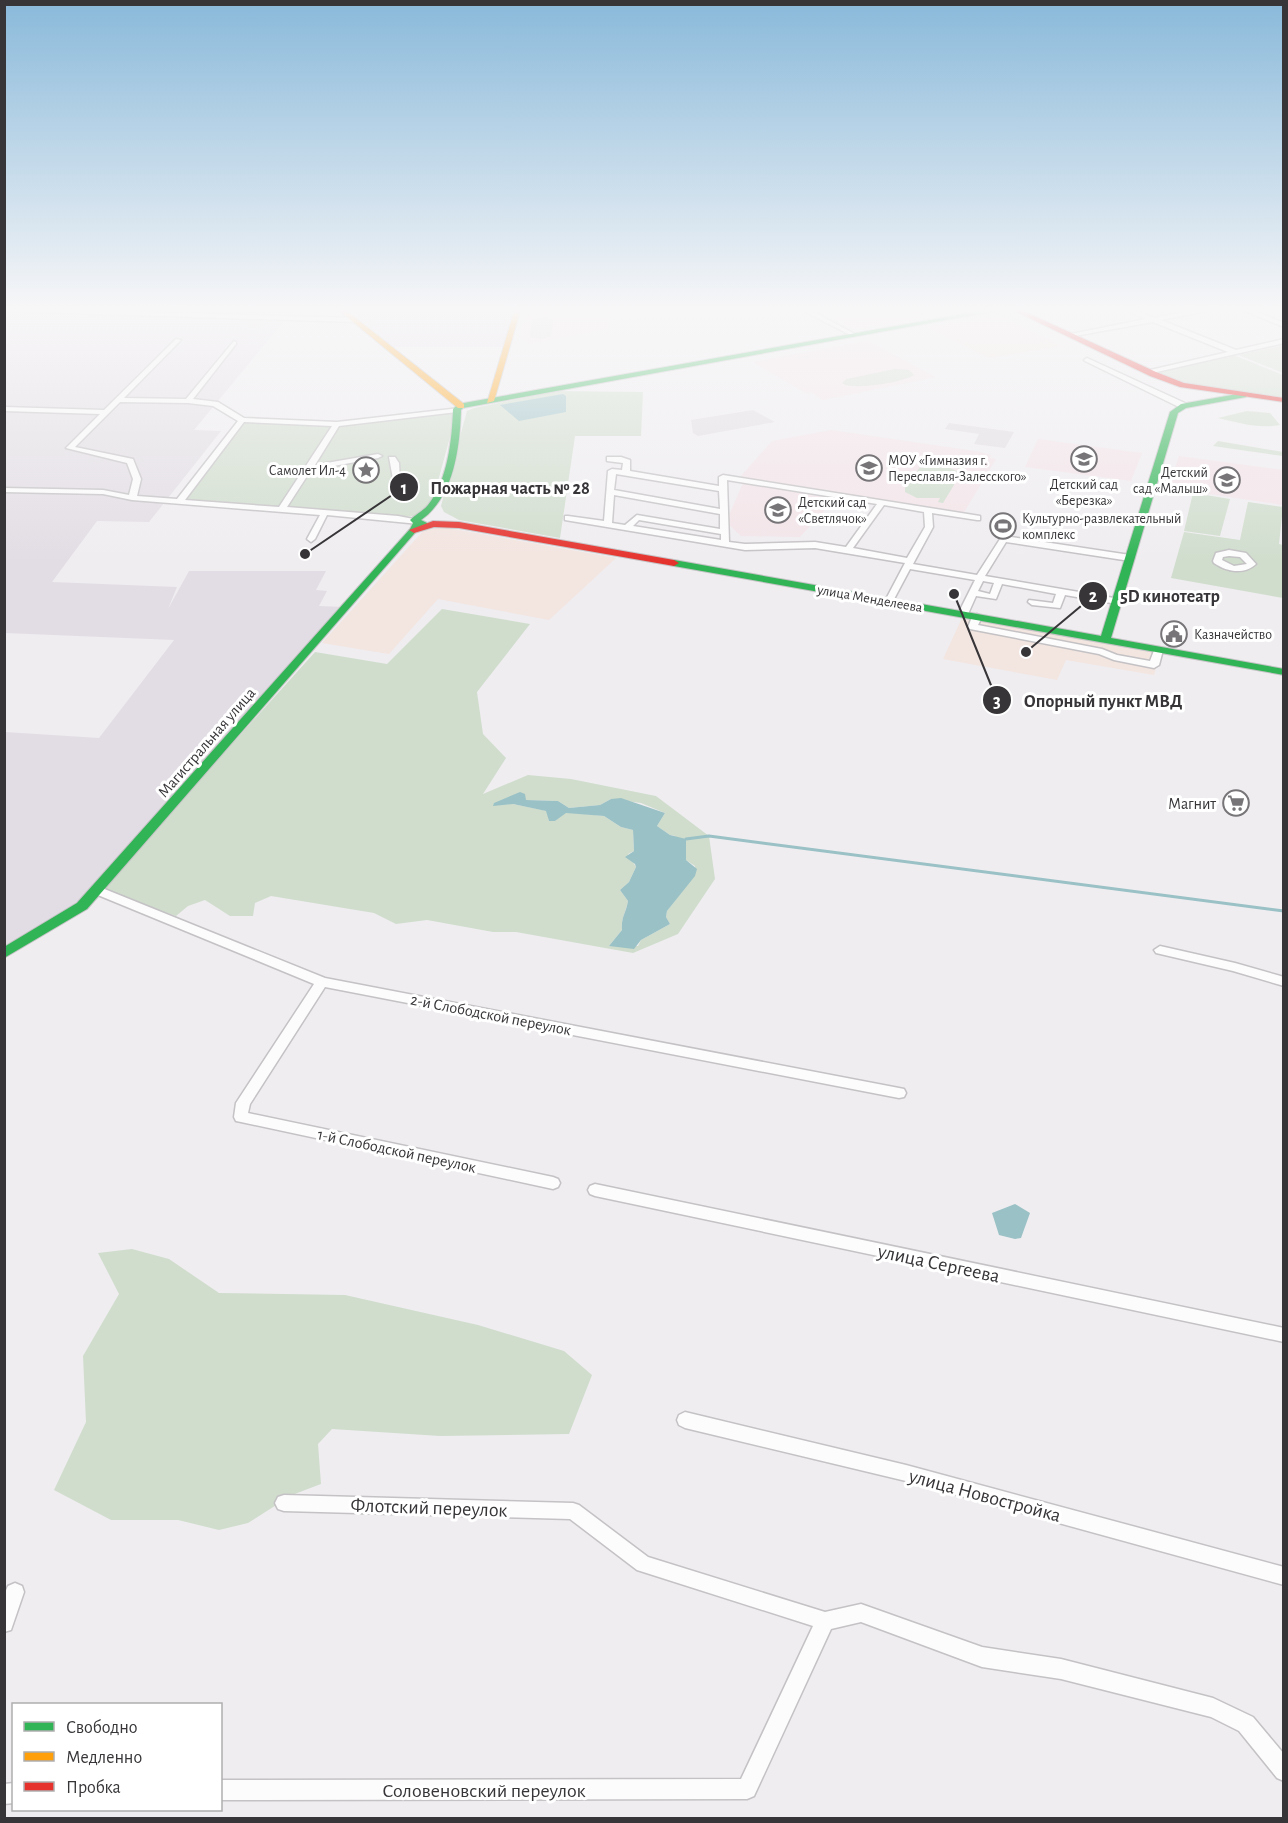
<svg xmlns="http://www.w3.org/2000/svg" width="1288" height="1823" viewBox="0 0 1288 1823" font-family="'Alegreya Sans',sans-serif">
  <rect width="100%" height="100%" fill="#efedf0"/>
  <path fill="#f3e5e0" d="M 998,315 L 1062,346 L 989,358 L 927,327 Z
    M 442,527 L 616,558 L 549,620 L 438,599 L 389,654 L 322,643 L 423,531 Z
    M 962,618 L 1160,654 L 1154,675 L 1066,660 L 1057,680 L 943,659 Z"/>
  <path fill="#e2dde4" d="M 105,308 L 295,308 L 194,430 L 221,431 L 149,522 L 97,521 L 52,582 L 177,587 L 168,609 L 189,571 L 326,571 L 316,590 L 327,591 L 319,606 L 344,607 L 82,906 L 5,954 L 5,732 L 99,738 L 174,640 L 5,633 L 5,311 L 99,312 Z
    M 349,308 L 518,308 L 506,347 L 392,347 Z
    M 753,410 L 775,422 L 698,436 L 693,433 L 691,420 Z
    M 949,423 L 1014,432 L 1005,448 L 974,444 L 979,434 L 945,429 Z"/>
  <path fill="#f3e4e8" d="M 527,308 L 639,308 L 639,314 L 609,314 L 609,328 L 531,343 L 520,339 Z
    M 813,308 L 973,308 L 974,309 L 854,329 Z
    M 868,341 L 935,377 L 823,400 L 811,392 L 806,393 L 753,362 Z
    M 831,430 L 975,451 L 991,455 L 990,458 L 996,459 L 963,514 L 740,477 L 772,441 Z
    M 1038,439 L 1142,453 L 1131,481 L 1025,467 Z
    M 1179,456 L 1283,470 L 1283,505 L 1168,488 Z
    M 743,483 L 835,499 L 800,537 L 741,536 L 726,522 Z"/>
  <path fill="#d0ddcd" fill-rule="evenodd" d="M 545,317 L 553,320 L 551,336 L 542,339 L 530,337 L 532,320 Z
    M 1283,345 L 1283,373 L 1238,355 Z
    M 1231,354 L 1283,375 L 1283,399 L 1184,384 L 1152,372 Z
    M 895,369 L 909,370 L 914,375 C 903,382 853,391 842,383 L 847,379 Z
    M 557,391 L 643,392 L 641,436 L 575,436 L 560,538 L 459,520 L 444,512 L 441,506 L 467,411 L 474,408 Z
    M 457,411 L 431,507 L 418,516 L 398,517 L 179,502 L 242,420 L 337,424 Z
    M 1247,411 L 1270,413 L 1280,425 C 1258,429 1240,423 1218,418 Z
    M 1218,441 L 1283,452 L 1283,456 L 1213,446 Z
    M 966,456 L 971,457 L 943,503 L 938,502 L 940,498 L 917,498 L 905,492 L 905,488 L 920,467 L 940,464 L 957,471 Z
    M 1193,493 L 1230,499 L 1220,536 L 1184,531 Z
    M 1248,502 L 1283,507 L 1279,544 L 1283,545 L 1283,598 L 1171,578 L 1184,532 L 1240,540 Z
    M 442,609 L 530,624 L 477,692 L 483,734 L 506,758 L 483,794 L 528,775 L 571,779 L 656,796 L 709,836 L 715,879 L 678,934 L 633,953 L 516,932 L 493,932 L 427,920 L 396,924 L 374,913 L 271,896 L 255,903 L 253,916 L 230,916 L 205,900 L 188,906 L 176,916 L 100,890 L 315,652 L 387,664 ZM 524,798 L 526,800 L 558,801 L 569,808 L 600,805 L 611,799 L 641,803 L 665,813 L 657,826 L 670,835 L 675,836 L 686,860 L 695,866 L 694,876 L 667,911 L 666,917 L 670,924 L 641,940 L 638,946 L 609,946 L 622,930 C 621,918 626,912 628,901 L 620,890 L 629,882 L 636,867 L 628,854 L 634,851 L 633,830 L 621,827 L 604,816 L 565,812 L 555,821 L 549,821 L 547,811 L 513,804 Z
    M 132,1249 L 169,1259 L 219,1293 L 345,1295 L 478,1325 L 564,1351 L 592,1375 L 569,1434 L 440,1436 L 332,1429 L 318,1444 L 321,1484 L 292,1495 L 248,1523 L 219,1530 L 178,1520 L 111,1520 L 54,1490 L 86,1422 L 83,1356 L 119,1294 L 98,1253 Z"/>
  <path fill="#9ac1c5" d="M 563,394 L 566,396 L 566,412 L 519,421 L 500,405 Z
    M 520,792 L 525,794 L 526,800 L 558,801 L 569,808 L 600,805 L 611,799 L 621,798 L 665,813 L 657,826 L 670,835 L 686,839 L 686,860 L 697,869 L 695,876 L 667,911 L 666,917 L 670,924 L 641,940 L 634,949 L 609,946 L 622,930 C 621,917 626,913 628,901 L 620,890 L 629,882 L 636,867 L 635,864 L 625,857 L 634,851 L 633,830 L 621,827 L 604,816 L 566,813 L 555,821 L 549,821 L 546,811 L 513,804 L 493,806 L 494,803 Z
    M 1015,1204 L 1030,1213 L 1021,1238 L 1015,1239 L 999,1235 L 992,1213 Z"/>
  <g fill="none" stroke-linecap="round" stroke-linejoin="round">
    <path stroke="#9ac1c5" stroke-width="3" d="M 686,839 L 709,836 L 1284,911"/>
    <g stroke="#c4c2c4" stroke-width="3">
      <path id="street" d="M 4,308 L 354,318 L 357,320 L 354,322 L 4,311 Z
        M 798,308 L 806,308 L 857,335 L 852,336 Z
        M 1121,308 L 1130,308 L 1154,318 L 1207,308 L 1221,308 L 1161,320 L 1236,350 L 1284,339 L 1284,343 L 1148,374 L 1146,373 L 1146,371 L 1228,352 L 1153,322 L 1069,337 L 1066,335 L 1146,319 Z
        M 1238,308 L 1247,308 L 1284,323 L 1284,327 Z
        M 176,339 L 181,340 L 124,398 L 186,399 L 234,341 L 236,342 L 236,344 L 193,399 L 218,402 L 244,418 L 337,422 L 460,408 L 460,412 L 457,412 L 339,426 L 315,465 L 378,454 L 382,456 L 378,458 L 311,470 L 287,507 L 398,516 L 419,520 L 419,524 L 327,515 L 315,539 L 311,542 L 307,539 L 320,515 L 132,500 L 103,494 L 4,492 L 4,488 L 103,490 L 129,495 L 133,479 L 127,463 L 66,448 L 100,414 L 4,411 L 4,407 L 104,410 ZM 120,402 L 188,403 L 213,406 L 238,421 L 177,499 L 137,496 L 141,479 L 133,459 L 75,447 ZM 244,422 L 332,426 L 279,507 L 185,500 Z
        M 1087,358 L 1187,404 L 1188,406 L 1181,408 L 1085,361 L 1084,360 Z
        M 389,457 L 395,457 L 399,463 L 400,481 L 393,479 Z
        M 607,457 L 621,457 L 630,460 L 630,471 L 719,486 L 719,477 L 723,475 L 980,516 L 980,520 L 977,520 L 932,513 L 933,527 L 913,564 L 977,575 L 1000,539 L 1004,536 L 1130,555 L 1134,558 L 1130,561 L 1006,542 L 985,576 L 1120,599 L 1120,603 L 1117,604 L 1065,595 L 1060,608 L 1032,605 L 1028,602 L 1029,600 L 1053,603 L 1056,594 L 1002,584 L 996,599 L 976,596 L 968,614 L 963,617 L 958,614 L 975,580 L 910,569 L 893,601 L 889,604 L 885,601 L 905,563 L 815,548 L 745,550 L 565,520 L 565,516 L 568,516 L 604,521 L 608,471 L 612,469 L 622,470 L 623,463 L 607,461 ZM 616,474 L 719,491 L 720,509 L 614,490 ZM 727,480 L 877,504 L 846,547 L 815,542 L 745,544 L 729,542 ZM 614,495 L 720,514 L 720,529 L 637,515 L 625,525 L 612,523 ZM 884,505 L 924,512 L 925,527 L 907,558 L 853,548 ZM 639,520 L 721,534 L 721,540 L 633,526 ZM 983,581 L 994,583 L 990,594 L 978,591 Z
        M 1229,550 L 1246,553 L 1256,564 C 1244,575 1227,572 1214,563 L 1213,561 L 1216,553 ZM 1229,556 L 1240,557 L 1247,564 L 1234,566 L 1222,560 L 1223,557 Z
        M 977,614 L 982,617 L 978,625 L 1102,649 L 1117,655 L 1150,661 L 1155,648 L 1161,648 L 1163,650 L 1159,665 L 1154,668 L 1114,660 L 1099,654 L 970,629 L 968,627 L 972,617 Z
        M 97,886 L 325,978 L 899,1088 L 904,1089 L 906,1093 L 904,1097 L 899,1098 L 325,987 L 250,1104 L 248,1113 L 553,1177 L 558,1179 L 560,1183 L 558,1187 L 553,1189 L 241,1122 L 236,1121 L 234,1117 L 236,1103 L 314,984 L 93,893 L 91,890 L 93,887 Z
        M 1160,946 L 1235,963 L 1284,977 L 1284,986 L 1233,971 L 1156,953 L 1154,950 Z
        M 595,1184 L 1284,1328 L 1284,1342 L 595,1196 L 590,1194 L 588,1190 L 590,1186 Z
        M 685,1412 L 906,1465 L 1284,1567 L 1284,1585 L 906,1481 L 685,1428 L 679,1425 L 677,1420 L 679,1415 Z
        M 284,1495 L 573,1503 L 579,1505 L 648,1557 L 825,1612 L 861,1604 L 982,1647 L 1061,1659 L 1213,1698 L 1253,1717 L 1284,1754 L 1284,1781 L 1277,1778 L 1239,1731 L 1211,1717 L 1061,1679 L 982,1667 L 861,1622 L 831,1629 L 754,1796 L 747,1799 L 220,1800 L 220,1780 L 741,1779 L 813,1626 L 637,1570 L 570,1519 L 284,1511 L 278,1509 L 275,1503 L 278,1497 Z
        M 15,1583 L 22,1586 L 24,1592 L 11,1630 L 4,1632 L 4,1595 L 8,1586 Z
        M 14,1783 L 14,1803 L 4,1804 L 4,1784 Z"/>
    </g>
    <g stroke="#c4c2c4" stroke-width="2">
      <path id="fast" d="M 997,308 L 1012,308 L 463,408 L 461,410 C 460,447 454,497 421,520 L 427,523 L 427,527 L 420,527 L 87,909 L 4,958 L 4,947 L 77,903 L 410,529 L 413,523 L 410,520 C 416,514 423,511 428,505 C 448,480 452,439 453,409 L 458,404 Z
        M 1243,393 L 1246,393 L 1246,397 L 1186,408 L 1178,413 L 1111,638 L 1284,669 L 1284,675 L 674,566 L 669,563 L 674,560 L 1101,636 L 1170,412 L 1181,404 Z"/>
    </g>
    <g stroke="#c4c2c4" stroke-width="2">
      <path id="slow" d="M 336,308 L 343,308 L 464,404 L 464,408 L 458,408 Z
        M 515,308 L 521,308 L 494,401 L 487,403 Z"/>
    </g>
    <g stroke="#c4c2c4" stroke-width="2">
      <path id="jam" d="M 1008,308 L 1017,308 L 1156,372 L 1184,383 L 1284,398 L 1284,402 L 1180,387 L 1150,376 Z
        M 433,521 L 459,522 L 674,560 L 679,563 L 674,566 L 459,528 L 434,527 L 414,533 L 409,530 Z"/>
    </g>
    <use href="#street" fill="#fdfcfd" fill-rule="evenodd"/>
    <use href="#fast" fill="#30b455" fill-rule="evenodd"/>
    <use href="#slow" fill="#ff9f0a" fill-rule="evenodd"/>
    <use href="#jam" fill="#e5322d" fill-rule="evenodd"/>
  </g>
  <linearGradient id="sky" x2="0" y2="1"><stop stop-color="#89b9da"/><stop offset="0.55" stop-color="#f8f7f8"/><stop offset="1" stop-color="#f8f7f8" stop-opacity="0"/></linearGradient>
  <rect width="1288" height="563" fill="url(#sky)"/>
  <defs>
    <g id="school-ring" transform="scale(1.35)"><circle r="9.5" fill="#fff" stroke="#777578" stroke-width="1.5"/><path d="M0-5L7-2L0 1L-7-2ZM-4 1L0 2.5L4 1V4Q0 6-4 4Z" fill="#777578"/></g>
    <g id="sight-ring" transform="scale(1.35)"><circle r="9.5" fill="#fff" stroke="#777578" stroke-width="1.5"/><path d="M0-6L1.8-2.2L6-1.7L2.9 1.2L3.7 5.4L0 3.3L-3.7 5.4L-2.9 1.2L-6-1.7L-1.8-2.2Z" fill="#777578"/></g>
    <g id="stadium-ring" transform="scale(1.35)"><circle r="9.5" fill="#fff" stroke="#777578" stroke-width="1.5"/><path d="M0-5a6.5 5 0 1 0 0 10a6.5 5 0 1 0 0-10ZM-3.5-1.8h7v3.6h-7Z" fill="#777578"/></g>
    <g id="civic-ring" transform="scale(1.35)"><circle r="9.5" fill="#fff" stroke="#777578" stroke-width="1.5"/><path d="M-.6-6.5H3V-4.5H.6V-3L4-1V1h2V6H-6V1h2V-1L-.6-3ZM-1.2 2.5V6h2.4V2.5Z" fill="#777578"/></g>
    <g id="supermarket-ring" transform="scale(1.35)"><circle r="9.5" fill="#fff" stroke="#777578" stroke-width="1.5"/><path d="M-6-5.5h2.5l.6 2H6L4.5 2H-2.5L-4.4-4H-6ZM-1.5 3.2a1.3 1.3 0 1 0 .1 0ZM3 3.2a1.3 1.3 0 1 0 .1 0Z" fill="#777578"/></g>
  </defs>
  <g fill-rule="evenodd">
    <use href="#school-ring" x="1084" y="459"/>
    <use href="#school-ring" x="869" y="468"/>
    <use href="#sight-ring" x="366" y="470"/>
    <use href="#school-ring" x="1227" y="480"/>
    <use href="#school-ring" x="778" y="510"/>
    <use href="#stadium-ring" x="1003" y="526"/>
    <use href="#civic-ring" x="1174" y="634"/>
    <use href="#supermarket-ring" x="1236" y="803"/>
  </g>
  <g text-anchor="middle" stroke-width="6" stroke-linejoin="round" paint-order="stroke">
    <g font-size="14" fill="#373538" stroke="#fff" text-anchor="start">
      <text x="888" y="465">МОУ «Гимназия г.<tspan x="888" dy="16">Переславля-Залесского»</tspan></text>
      <text x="346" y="475" text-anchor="end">Самолет Ил-4</text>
      <text x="1208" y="477" text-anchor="end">Детский<tspan x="1208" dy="16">сад «Малыш»</tspan></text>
      <text x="1084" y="489" text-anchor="middle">Детский сад<tspan x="1084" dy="16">«Березка»</tspan></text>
      <text x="798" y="507">Детский сад<tspan x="798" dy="16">«Светлячок»</tspan></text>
      <text x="1022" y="523">Культурно-развлекательный<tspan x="1022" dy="16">комплекс</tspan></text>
      <text x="1194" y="639">Казначейство</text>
    </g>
    <g font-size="14" fill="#373538" stroke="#fff">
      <text transform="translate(870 598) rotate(10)" y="5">улица Менделеева</text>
    </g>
    <g font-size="16" fill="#373538" stroke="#fff">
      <text transform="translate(206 742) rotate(-49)" y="6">Магистральная улица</text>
      <text transform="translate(491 1014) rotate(11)" y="6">2-й Слободской переулок</text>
      <text transform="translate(397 1150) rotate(12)" y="6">1-й Слободской переулок</text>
    </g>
    <g font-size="16" fill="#373538" stroke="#fff" text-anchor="end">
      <text x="1216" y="809">Магнит</text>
    </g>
    <g font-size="20" fill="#373538" stroke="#fff">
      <text transform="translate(939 1263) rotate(12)" y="7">улица Сергеева</text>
      <text transform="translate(985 1495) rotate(15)" y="7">улица Новостройка</text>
      <text transform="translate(429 1507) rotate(2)" y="7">Флотский переулок</text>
      <text x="484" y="1797">Соловеновский переулок</text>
    </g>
  </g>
  <path fill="none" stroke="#373538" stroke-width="2" d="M305 554L404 487M1026 652L1093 596M954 594L997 700"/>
  <g fill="#373538" stroke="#fff" stroke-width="2">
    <circle cx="305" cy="554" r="6"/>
    <circle cx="1026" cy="652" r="6"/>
    <circle cx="954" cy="594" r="6"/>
    <circle cx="404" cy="487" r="15"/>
    <circle cx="1093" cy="596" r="15"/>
    <circle cx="997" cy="700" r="15"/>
  </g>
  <g font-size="18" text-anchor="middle" font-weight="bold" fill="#fff">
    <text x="404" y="494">1</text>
    <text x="1093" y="602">2</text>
    <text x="997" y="707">3</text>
  </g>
  <g font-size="18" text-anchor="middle" font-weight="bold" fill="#373538" stroke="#fff" stroke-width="6" stroke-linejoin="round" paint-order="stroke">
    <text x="510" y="494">Пожарная часть № 28</text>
    <text x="1170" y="602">5D кинотеатр</text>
    <text x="1103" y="707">Опорный пункт МВД</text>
  </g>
  <rect width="1288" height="1823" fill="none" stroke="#373538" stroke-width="12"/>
  <rect x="12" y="1703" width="210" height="108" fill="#ffffff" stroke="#afaeaf" stroke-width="1.5"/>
  <rect x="24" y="1722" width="30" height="9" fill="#30b455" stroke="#afaeaf" stroke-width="1.5"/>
  <text x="66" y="1733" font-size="18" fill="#373538">Свободно</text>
  <rect x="24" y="1752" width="30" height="9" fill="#ff9f0a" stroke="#afaeaf" stroke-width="1.5"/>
  <text x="66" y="1763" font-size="18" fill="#373538">Медленно</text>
  <rect x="24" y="1782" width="30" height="9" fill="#e5322d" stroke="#afaeaf" stroke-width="1.5"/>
  <text x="66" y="1793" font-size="18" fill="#373538">Пробка</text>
</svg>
